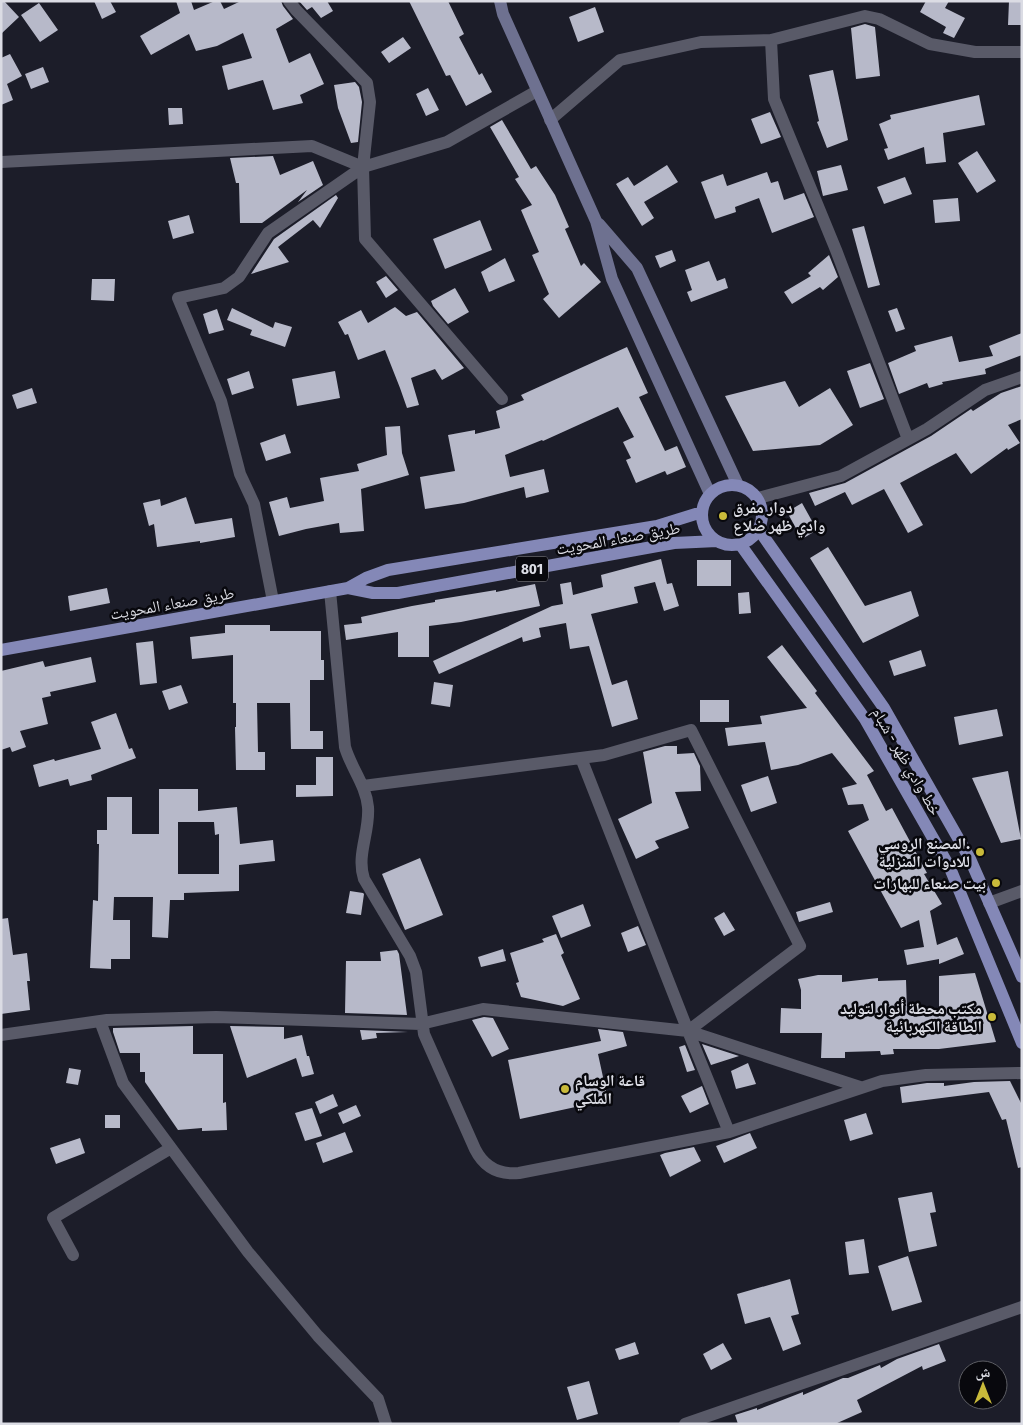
<svg xmlns="http://www.w3.org/2000/svg" width="1023" height="1425" viewBox="0 0 1023 1425" font-family="'Fira Sans Condensed','Noto Naskh Arabic',sans-serif">
  <rect width="100%" height="100%" fill="#1c1d29"/>
  <path fill="#b7b9c9" fill-rule="evenodd" d="M 1,1 L 4,1 L 19,17 L 1,34 Z
    M 94,1 L 110,1 L 116,12 L 102,19 Z
    M 176,1 L 191,1 L 194,10 L 215,1 L 220,1 L 224,9 L 241,1 L 281,1 L 283,6 L 293,19 L 276,29 L 289,63 L 310,53 L 324,84 L 300,95 L 303,103 L 273,110 L 263,80 L 228,90 L 222,66 L 252,58 L 243,33 L 217,46 L 196,51 L 189,34 L 151,55 L 140,36 L 180,13 Z
    M 299,1 L 327,1 L 333,11 L 321,18 L 312,7 L 307,10 Z
    M 409,1 L 448,1 L 464,34 L 459,37 L 479,75 L 482,73 L 492,92 L 466,106 L 450,75 L 446,76 Z
    M 926,1 L 949,1 L 945,8 L 965,18 L 954,38 L 943,33 L 946,27 L 920,12 Z
    M 1009,1 L 1022,1 L 1022,25 L 1008,25 Z
    M 39,3 L 58,30 L 40,42 L 21,15 Z
    M 595,7 L 604,32 L 578,42 L 569,17 Z
    M 865,24 L 875,27 L 880,76 L 856,79 L 851,28 Z
    M 403,37 L 411,48 L 389,63 L 381,52 Z
    M 10,54 L 22,76 L 7,84 L 13,100 L 1,105 L 1,58 Z
    M 43,67 L 49,82 L 31,89 L 25,74 Z
    M 833,70 L 848,140 L 827,148 L 817,122 L 819,121 L 809,75 Z
    M 355,82 L 359,87 L 362,102 L 358,142 L 351,143 L 338,108 L 334,85 Z
    M 428,88 L 439,110 L 426,116 L 416,94 Z
    M 979,95 L 985,125 L 943,133 L 946,162 L 926,164 L 924,147 L 888,160 L 884,149 L 888,148 L 879,124 L 891,119 L 890,115 Z
    M 168,108 L 182,108 L 183,124 L 169,125 Z
    M 770,112 L 781,137 L 761,144 L 751,119 Z
    M 502,120 L 531,169 L 536,166 L 555,195 L 569,227 L 565,229 L 581,266 L 584,263 L 601,282 L 559,318 L 543,299 L 549,294 L 532,255 L 539,252 L 521,210 L 532,205 L 515,179 L 519,177 L 490,127 Z
    M 977,151 L 996,181 L 977,193 L 958,163 Z
    M 273,156 L 280,175 L 313,161 L 323,185 L 298,202 L 307,190 L 262,223 L 240,223 L 239,183 L 236,183 L 230,158 Z
    M 667,165 L 678,182 L 644,202 L 654,218 L 642,226 L 616,184 L 628,177 L 634,186 Z
    M 841,165 L 848,190 L 823,196 L 817,171 Z
    M 767,172 L 771,183 L 778,181 L 784,200 L 804,193 L 814,217 L 772,233 L 759,198 L 735,207 L 736,212 L 715,219 L 701,182 L 723,174 L 727,186 Z
    M 905,177 L 912,194 L 884,204 L 877,187 Z
    M 336,195 L 338,198 L 320,228 L 313,220 L 278,247 L 289,262 L 251,274 L 274,239 Z
    M 958,198 L 960,221 L 935,223 L 933,200 Z
    M 189,215 L 194,233 L 173,239 L 168,221 Z
    M 480,220 L 492,250 L 445,269 L 433,239 Z
    M 864,226 L 880,285 L 868,288 L 852,229 Z
    M 672,250 L 676,261 L 660,268 L 655,256 Z
    M 829,255 L 838,277 L 823,290 L 820,287 L 792,304 L 784,292 L 811,276 L 808,273 Z
    M 505,258 L 515,281 L 489,292 L 481,272 Z
    M 709,261 L 717,281 L 725,278 L 728,288 L 691,302 L 687,292 L 692,290 L 685,270 Z
    M 386,276 L 398,290 L 386,298 L 376,282 Z
    M 92,279 L 115,279 L 114,301 L 91,300 Z
    M 455,288 L 469,312 L 448,324 L 433,306 L 431,301 Z
    M 395,307 L 406,316 L 417,312 L 464,368 L 442,380 L 435,369 L 411,378 L 419,405 L 407,408 L 400,388 L 385,350 L 358,360 L 348,334 L 345,335 L 338,322 L 361,310 L 368,323 Z
    M 232,308 L 273,328 L 275,322 L 292,327 L 285,347 L 250,335 L 252,330 L 227,320 Z
    M 897,308 L 905,329 L 896,332 L 888,311 Z
    M 217,309 L 224,330 L 209,334 L 203,314 Z
    M 1022,333 L 1022,355 L 985,369 L 986,374 L 942,382 L 943,384 L 929,388 L 927,383 L 899,394 L 888,363 L 916,351 L 914,346 L 952,336 L 959,362 L 993,356 L 989,346 Z
    M 627,347 L 648,393 L 639,397 L 665,451 L 677,446 L 686,467 L 667,475 L 665,471 L 636,483 L 626,460 L 631,458 L 623,442 L 634,437 L 618,407 L 543,441 L 542,440 L 505,455 L 510,477 L 544,469 L 549,492 L 526,498 L 524,487 L 464,503 L 425,509 L 420,477 L 455,471 L 448,435 L 475,430 L 475,434 L 500,428 L 496,411 L 524,400 L 521,395 Z
    M 870,363 L 884,399 L 860,408 L 847,371 Z
    M 249,371 L 254,388 L 232,395 L 227,379 Z
    M 335,371 L 340,398 L 297,406 L 292,379 Z
    M 785,381 L 799,407 L 830,388 L 853,425 L 820,445 L 753,451 L 725,396 Z
    M 1022,386 L 1022,419 L 1008,425 L 1020,443 L 1008,450 L 1007,448 L 971,474 L 956,453 L 900,483 L 923,525 L 908,533 L 884,489 L 852,505 L 845,492 L 815,506 L 809,493 L 845,483 L 931,436 L 971,409 L 973,411 L 1001,393 Z
    M 32,388 L 37,403 L 17,409 L 12,395 Z
    M 400,426 L 402,453 L 409,475 L 361,489 L 364,531 L 340,533 L 339,523 L 306,529 L 279,536 L 269,502 L 287,497 L 290,508 L 324,501 L 320,478 L 359,471 L 357,464 L 387,455 L 385,427 Z
    M 285,434 L 291,453 L 266,461 L 260,443 Z
    M 186,497 L 195,524 L 232,518 L 235,537 L 200,543 L 200,541 L 157,547 L 154,524 L 149,526 L 143,503 L 160,499 L 161,506 Z
    M 802,503 L 817,530 L 802,539 L 787,512 Z
    M 828,547 L 865,606 L 911,591 L 919,616 L 863,643 L 810,558 Z
    M 661,559 L 667,584 L 672,583 L 679,606 L 664,611 L 655,582 L 634,587 L 638,603 L 591,614 L 612,685 L 627,680 L 638,719 L 612,727 L 589,646 L 570,649 L 566,623 L 539,628 L 541,637 L 523,642 L 522,637 L 439,674 L 433,661 L 552,606 L 563,604 L 560,584 L 571,582 L 573,595 L 603,587 L 601,575 Z
    M 697,560 L 731,560 L 731,586 L 697,586 Z
    M 535,584 L 540,606 L 461,622 L 429,626 L 429,657 L 398,657 L 398,632 L 346,640 L 344,625 L 362,623 L 361,617 L 412,606 L 435,602 L 435,600 L 496,590 L 496,592 Z
    M 107,588 L 110,603 L 70,611 L 68,596 Z
    M 749,592 L 751,613 L 739,614 L 738,593 Z
    M 225,625 L 270,625 L 270,631 L 321,631 L 321,660 L 324,660 L 324,680 L 310,680 L 310,731 L 323,731 L 323,749 L 291,749 L 290,703 L 257,703 L 258,752 L 265,752 L 265,770 L 236,770 L 235,727 L 236,727 L 236,703 L 233,703 L 233,655 L 192,659 L 190,637 L 225,633 Z
    M 153,641 L 157,683 L 140,685 L 136,643 Z
    M 782,645 L 817,691 L 815,693 L 874,771 L 867,775 L 886,811 L 892,808 L 927,873 L 924,874 L 942,904 L 930,911 L 937,945 L 957,937 L 964,954 L 939,964 L 939,959 L 907,965 L 904,950 L 924,947 L 919,920 L 901,928 L 848,831 L 869,820 L 863,804 L 848,805 L 842,788 L 857,784 L 832,753 L 798,765 L 771,770 L 765,742 L 728,746 L 725,728 L 762,724 L 760,716 L 807,708 L 767,657 Z
    M 921,650 L 926,666 L 894,676 L 889,661 Z
    M 91,657 L 96,682 L 50,692 L 51,696 L 42,698 L 48,724 L 20,731 L 26,747 L 12,752 L 10,747 L 1,750 L 1,671 L 43,661 L 45,667 Z
    M 434,682 L 453,685 L 450,707 L 431,704 Z
    M 181,685 L 188,703 L 169,710 L 162,691 Z
    M 700,700 L 729,700 L 729,722 L 700,722 Z
    M 997,709 L 1003,736 L 959,745 L 954,717 Z
    M 116,713 L 129,749 L 132,748 L 136,758 L 91,775 L 92,780 L 70,786 L 68,779 L 39,787 L 33,765 L 54,759 L 55,761 L 101,749 L 91,722 Z
    M 665,746 L 677,746 L 677,754 L 694,753 L 700,766 L 701,791 L 675,792 L 689,828 L 655,841 L 659,848 L 636,859 L 618,819 L 652,803 L 643,752 Z
    M 316,757 L 333,757 L 333,796 L 296,797 L 296,785 L 316,785 Z
    M 1008,771 L 1021,839 L 1001,843 L 972,778 Z
    M 768,776 L 777,803 L 751,812 L 741,785 Z
    M 159,789 L 198,789 L 198,811 L 237,807 L 240,844 L 273,840 L 275,861 L 239,865 L 239,891 L 184,893 L 184,900 L 170,900 L 168,938 L 152,937 L 153,897 L 114,897 L 113,920 L 130,920 L 130,959 L 111,959 L 111,969 L 90,968 L 93,900 L 98,901 L 99,844 L 97,844 L 97,830 L 107,830 L 107,797 L 132,797 L 132,834 L 159,834 ZM 178,822 L 214,822 L 215,835 L 219,834 L 219,874 L 178,874 Z
    M 420,858 L 443,915 L 405,930 L 382,874 Z
    M 350,891 L 363,893 L 364,894 L 361,915 L 346,913 Z
    M 830,902 L 833,912 L 799,922 L 796,912 Z
    M 583,904 L 591,926 L 561,938 L 552,916 Z
    M 724,912 L 735,930 L 724,936 L 714,918 Z
    M 8,918 L 13,955 L 27,953 L 30,981 L 27,981 L 30,1010 L 1,1014 L 1,919 Z
    M 638,926 L 646,945 L 628,952 L 621,933 Z
    M 556,934 L 564,953 L 561,955 L 580,999 L 563,1006 L 521,997 L 516,983 L 519,982 L 510,953 L 544,942 L 542,939 Z
    M 503,949 L 506,961 L 481,967 L 478,957 Z
    M 397,950 L 399,954 L 407,1015 L 345,1013 L 346,961 L 381,961 L 380,952 Z
    M 975,973 L 996,1042 L 939,1049 L 893,1049 L 894,1054 L 881,1055 L 880,1051 L 845,1052 L 845,1058 L 821,1058 L 822,1033 L 780,1033 L 781,1008 L 801,1009 L 801,990 L 798,979 L 818,975 L 842,975 L 842,982 L 878,978 L 878,981 L 906,980 L 907,1011 L 939,1011 L 939,976 Z
    M 484,1017 L 493,1018 L 509,1049 L 492,1057 L 472,1020 Z
    M 193,1026 L 193,1054 L 223,1054 L 223,1103 L 226,1102 L 227,1130 L 202,1131 L 202,1128 L 178,1130 L 145,1082 L 145,1072 L 140,1072 L 140,1053 L 120,1053 L 113,1032 L 113,1028 Z
    M 230,1026 L 284,1027 L 284,1039 L 302,1035 L 307,1056 L 309,1056 L 314,1074 L 302,1077 L 296,1058 L 247,1078 Z
    M 598,1029 L 623,1032 L 627,1046 L 598,1054 L 608,1100 L 520,1119 L 508,1060 L 601,1041 Z
    M 360,1030 L 408,1032 L 376,1033 L 377,1038 L 362,1040 Z
    M 702,1044 L 739,1056 L 711,1065 Z
    M 685,1045 L 695,1070 L 687,1072 L 679,1047 Z
    M 748,1063 L 756,1084 L 736,1089 L 731,1071 Z
    M 69,1068 L 81,1070 L 78,1085 L 66,1083 Z
    M 1010,1081 L 1022,1105 L 1022,1167 L 1018,1168 L 1006,1119 L 1002,1120 L 989,1092 L 902,1103 L 900,1087 L 927,1083 L 944,1083 L 944,1086 L 974,1082 Z
    M 702,1086 L 709,1104 L 690,1113 L 681,1096 Z
    M 333,1094 L 338,1106 L 320,1114 L 315,1102 Z
    M 356,1105 L 361,1116 L 343,1124 L 338,1113 Z
    M 312,1108 L 322,1136 L 305,1141 L 295,1113 Z
    M 866,1113 L 873,1134 L 850,1141 L 844,1120 Z
    M 105,1115 L 120,1115 L 120,1128 L 105,1128 Z
    M 345,1132 L 353,1152 L 323,1163 L 316,1143 Z
    M 750,1133 L 757,1148 L 724,1163 L 716,1146 Z
    M 80,1138 L 85,1153 L 56,1164 L 50,1148 Z
    M 694,1147 L 701,1161 L 670,1177 L 660,1155 L 665,1153 Z
    M 932,1192 L 936,1212 L 930,1213 L 937,1246 L 909,1252 L 898,1198 Z
    M 864,1239 L 869,1273 L 849,1275 L 845,1242 Z
    M 908,1256 L 922,1302 L 892,1311 L 878,1266 Z
    M 790,1279 L 799,1314 L 791,1316 L 801,1344 L 783,1351 L 770,1317 L 745,1324 L 737,1294 Z
    M 635,1342 L 639,1354 L 619,1360 L 615,1349 Z
    M 723,1343 L 732,1359 L 711,1370 L 703,1354 Z
    M 939,1344 L 946,1361 L 923,1370 L 922,1366 L 857,1400 L 862,1412 L 835,1424 L 738,1424 L 735,1415 L 757,1408 L 757,1410 L 803,1392 L 803,1395 L 843,1378 L 848,1378 L 880,1365 L 881,1368 L 897,1359 Z
    M 589,1381 L 598,1414 L 577,1420 L 567,1387 Z"/>
  <g fill="none" stroke-linecap="round" stroke-linejoin="round">
    <path stroke="#595a68" stroke-width="12" d="M 289,1 L 296,10 L 367,83 L 370,102 L 363,167 L 365,239 L 502,399
      M 771,40 L 774,99 L 836,250 L 908,439
      M 550,120 L 620,60 L 701,42 L 771,40 L 865,16 L 879,19 L 930,44 L 975,52 L 1022,52
      M 1,162 L 312,146 L 363,167
      M 758,498 L 841,476 L 927,429 L 985,390 L 1022,377
      M 330,591 L 345,747 C 351,768 366,785 368,807 C 370,832 356,855 364,879 L 410,956 L 416,972 L 424,1034 L 475,1149 C 484,1167 499,1175 519,1173 L 729,1132 L 882,1081 L 926,1075 L 1022,1073
      M 273,601 L 254,504 L 240,474 L 221,401 L 178,298 L 224,288 L 239,277 L 268,233 L 363,167 L 447,142 L 537,91
      M 581,758 L 688,1031
      M 363,786 L 604,755 L 691,730 L 800,946 L 688,1031
      M 989,903 L 1022,891
      M 100,1021 L 123,1083 L 248,1252 L 318,1336 L 378,1399 L 386,1424
      M 688,1031 L 860,1087
      M 1,1035 L 107,1020 L 216,1017 L 421,1024 L 483,1009 L 688,1031 L 729,1132
      M 73,1255 L 53,1218 L 171,1148
      M 685,1424 L 1022,1307"/>
    <path stroke="#6e7190" stroke-width="12" d="M 500,1 L 503,14 L 596,221 L 612,279 L 710,494
      M 599,224 L 637,268 L 738,485"/>
    <path stroke="#8488b7" stroke-width="12" d="M702 515a30 30 0 1 1 60 0a30 30 0 1 1-60 0Z
      M 759,530 L 884,708 L 970,859 L 1022,977
      M 740,544 L 865,719 L 950,868 L 1022,1043
      M 348,588 L 373,593 L 398,593 L 674,543 L 717,541
      M 1,650 L 348,588 L 366,578 L 388,570 L 657,526 L 702,512"/>
  </g>
  <g fill="#c9ba3a" stroke="#08080d" stroke-width="2">
    <circle cx="723" cy="516" r="5"/>
    <circle cx="980" cy="852" r="5"/>
    <circle cx="996" cy="883" r="5"/>
    <circle cx="992" cy="1017" r="5"/>
    <circle cx="565" cy="1089" r="5"/>
  </g>
  <g text-anchor="middle" stroke-width="5" stroke-linejoin="round" paint-order="stroke">
    <rect fill="#08080d" stroke="#9c9ca4" stroke-width="1" x="516" y="556.5" width="32" height="25" rx="4"/>
    <g font-size="15" font-weight="bold" fill="#dbdce4">
      <text x="532" y="574">801</text>
    </g>
    <g font-size="16" font-weight="bold" fill="#dbdce4" stroke="#08080d" text-anchor="end">
      <text x="733" y="513" text-anchor="start">دوار مفرق<tspan x="733" dy="18">وادي ظهر ضلاع</tspan></text>
      <text x="970" y="849">المصنع الروسي.<tspan x="970" dy="18">للادوات المنزلية</tspan></text>
      <text x="986" y="889">بيت صنعاء للبهارات</text>
      <text x="982" y="1014">مكتب محطة أنوار لتوليد<tspan x="982" dy="18">الطاقة الكهربائية</tspan></text>
      <text x="575" y="1086" text-anchor="start">قاعة الوسام<tspan x="575" dy="18">الملكي</tspan></text>
    </g>
    <g font-size="16" fill="#dbdce4" stroke="#08080d">
      <text transform="translate(618 538) rotate(-10)" y="6">طريق صنعاء المحويت</text>
      <text transform="translate(172 603) rotate(-10)" y="6">طريق صنعاء المحويت</text>
      <text transform="translate(907 761) rotate(60)" y="6">خط وادي ظهر - شبام</text>
    </g>
  </g>
  <rect width="1023" height="1425" fill="none" stroke="#dbdce4" stroke-width="5"/>
  <g transform="translate(983 1385)"><circle r="24" fill="#08080d" stroke="#5c5d63"/>
  <path d="M0-4L9 19L0 12L-9 19Z" fill="#c9ba3a"/>
  <text y="-8" font-size="14" font-weight="bold" text-anchor="middle" fill="#dbdce4">ش</text>
  </g>
</svg>
